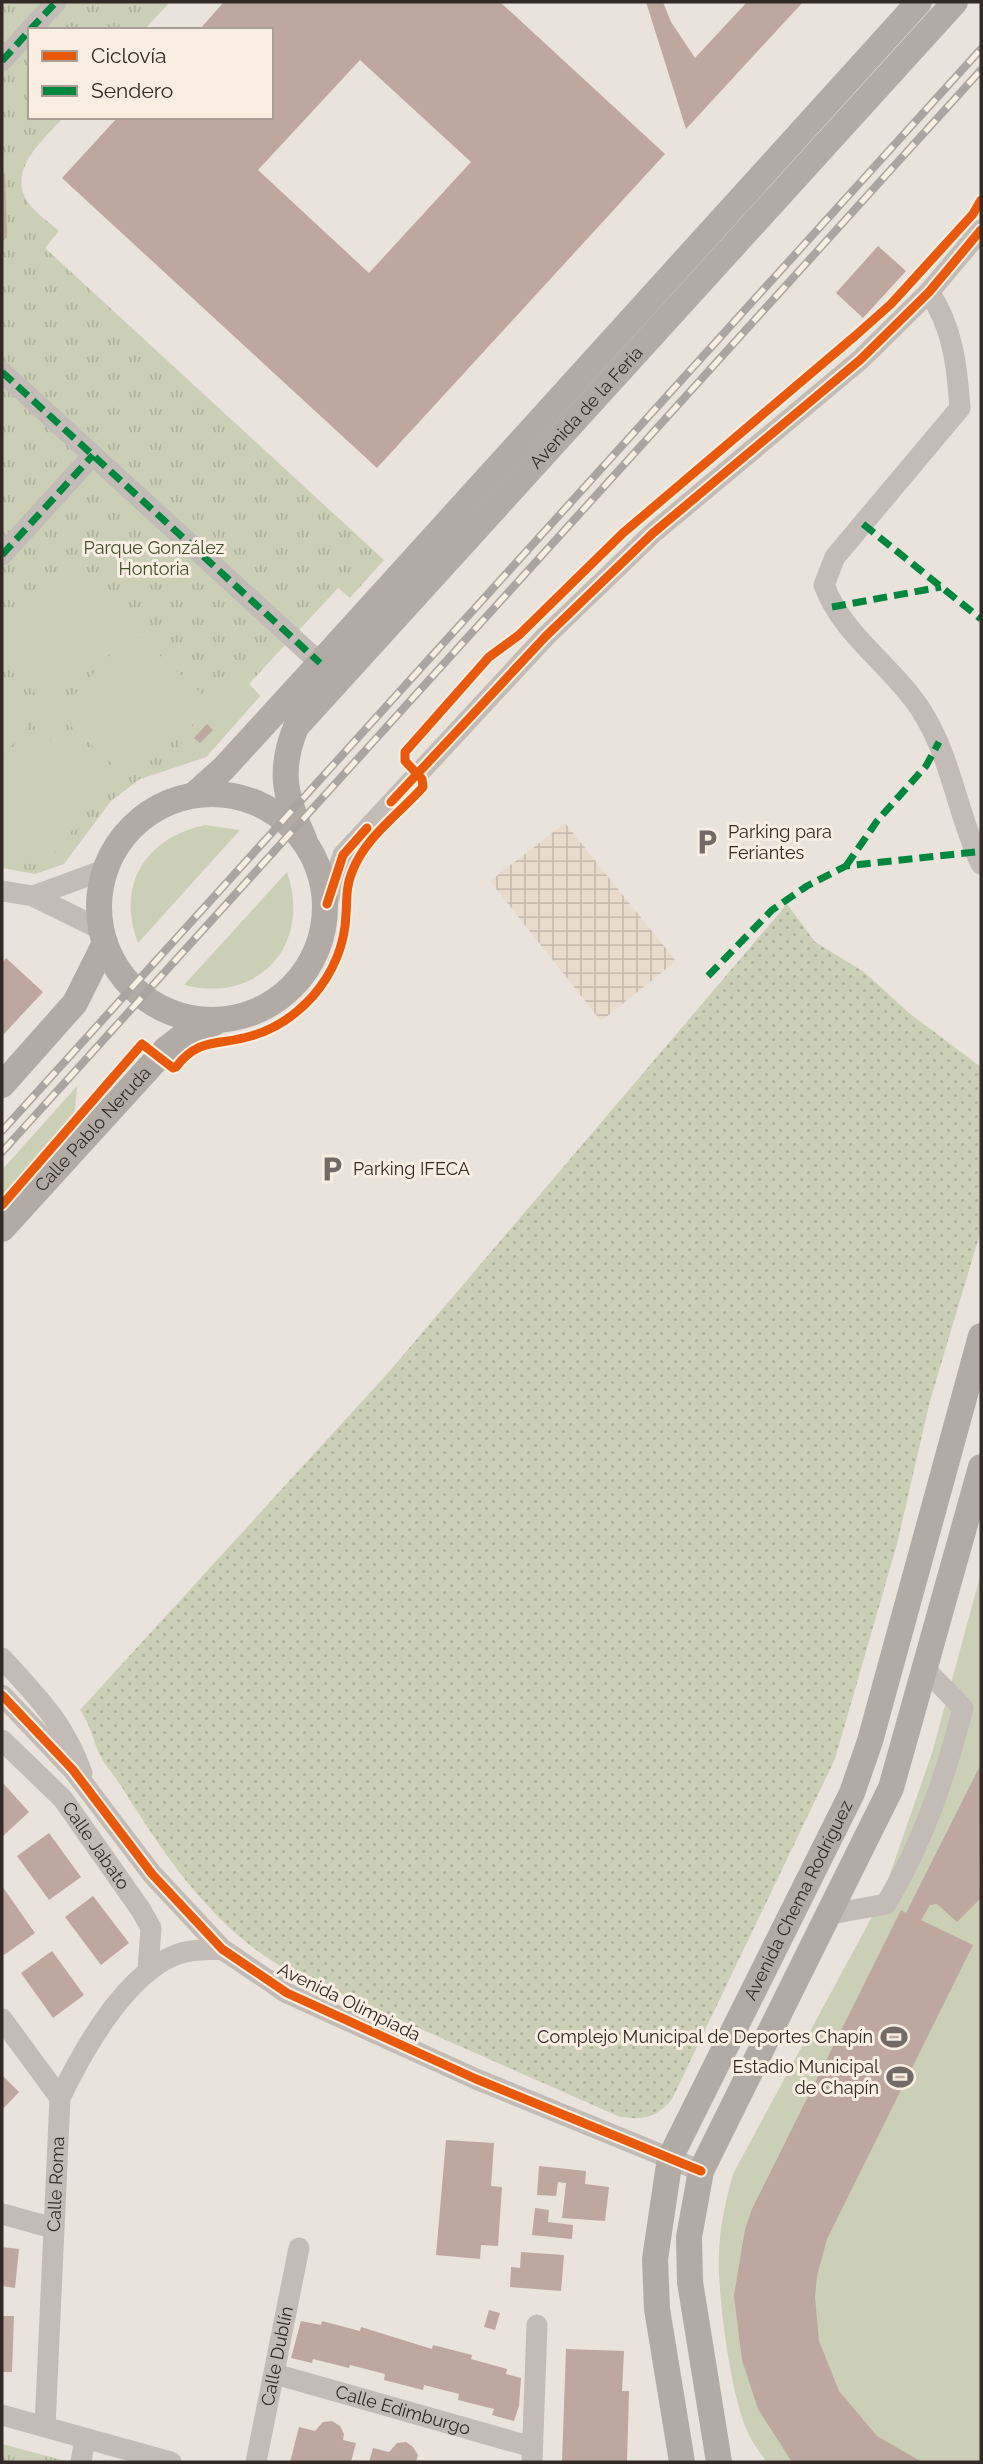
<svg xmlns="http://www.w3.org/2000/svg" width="983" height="2464" viewBox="0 0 983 2464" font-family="Raleway,sans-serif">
  <defs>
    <pattern id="grass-dots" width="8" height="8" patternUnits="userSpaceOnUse" patternTransform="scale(1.75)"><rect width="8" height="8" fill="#cbcfb6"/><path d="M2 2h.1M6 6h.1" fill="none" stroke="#afb29c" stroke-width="1.8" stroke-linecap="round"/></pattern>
    <pattern id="park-tufts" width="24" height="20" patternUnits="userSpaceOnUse" patternTransform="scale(1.75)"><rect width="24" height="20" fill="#cbcfb6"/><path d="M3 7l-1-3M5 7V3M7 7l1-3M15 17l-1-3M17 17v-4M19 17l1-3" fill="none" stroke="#afb29c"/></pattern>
    <pattern id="plaza-grid" width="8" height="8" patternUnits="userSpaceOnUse" patternTransform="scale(1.75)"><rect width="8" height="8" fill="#e9dbcb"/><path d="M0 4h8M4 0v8" fill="none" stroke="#c8bcae"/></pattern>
  </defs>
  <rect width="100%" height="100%" fill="#eae3dc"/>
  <path fill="url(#grass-dots)" d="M 787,904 L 815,942 L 864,972 L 909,1013 L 981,1067 L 981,1230 L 930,1401 L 897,1544 L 835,1759 L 672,2099 C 658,2118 640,2121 618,2116 L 287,1970 C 213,1928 167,1859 123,1789 C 116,1777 105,1766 99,1753 C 92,1737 90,1724 80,1710 L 388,1373 Z"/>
  <path fill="url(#park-tufts)" d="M 2,2 L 170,2 L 144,30 L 30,30 L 30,117 L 64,117 C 45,138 7,169 27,201 C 34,212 49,222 59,231 L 45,248 L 384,560 L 350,598 L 338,588 L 249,684 L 260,696 L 206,757 L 140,779 L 111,801 L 64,864 L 35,874 L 2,868 Z
    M 2,2444 L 66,2461 L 65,2462 L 2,2462 Z"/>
  <path fill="#cbcfb6" d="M 62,566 L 124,623 L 60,693 L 47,690 L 36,694 L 2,662 L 2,632 Z
    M 132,630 L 205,697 L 163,753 L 125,776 L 71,726 L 73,712 L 69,701 Z
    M 239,681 L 249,684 L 260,696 L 206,757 L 140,779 C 150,772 162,765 171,756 C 190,737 210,686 239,681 Z
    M 2,682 L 25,704 L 23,712 L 27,728 L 2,757 Z
    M30 715a18 18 0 1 1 36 0a18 18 0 1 1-36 0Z
    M 36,737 L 50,741 L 61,737 L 113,784 C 103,793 93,801 86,811 C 63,841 48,880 2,857 L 2,775 Z
    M 205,825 L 240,830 L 138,943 C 116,885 145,838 205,825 Z
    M 287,872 C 312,945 259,1004 184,985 Z
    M 77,1086 L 74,1119 L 2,1199 L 2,1170 Z
    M 981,1573 L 981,2462 L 767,2462 C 758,2451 750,2439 745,2426 C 730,2388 717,2293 719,2252 C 720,2226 726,2199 733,2174 L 881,1900 L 932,1753 Z"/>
  <path fill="url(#plaza-grid)" d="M 565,823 L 676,961 L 601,1021 L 490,881 Z"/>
  <path fill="#bea79e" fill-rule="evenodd" d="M 224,2 L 500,2 L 665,154 L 377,468 L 62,178 L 118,117 L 271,117 L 271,30 L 199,30 ZM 360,60 L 471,162 L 369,273 L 258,170 Z
    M 646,2 L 663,2 L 671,22 L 695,58 L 747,2 L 803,2 L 686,129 Z
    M 2,171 L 5,174 L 7,237 L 2,242 Z
    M 878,246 L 906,271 L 863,318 L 836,293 Z
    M 207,724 L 213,730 L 200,743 L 194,738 Z
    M 6,958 L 43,992 L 2,1036 L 2,963 Z
    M 981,1764 L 979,1884 L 981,1898 L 957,1922 L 937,1904 L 930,1905 L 921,1920 L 973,1945 L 827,2239 L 817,2276 L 815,2297 L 819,2341 L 839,2391 L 877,2436 L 922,2462 L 792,2462 L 758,2409 L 742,2360 L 734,2296 L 745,2229 L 752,2209 L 901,1910 L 906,1913 Z
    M 2,1782 L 29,1812 L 2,1837 Z
    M 49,1833 L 81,1877 L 49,1900 L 17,1856 Z
    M 2,1886 L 35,1933 L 4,1955 L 2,1952 Z
    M 93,1896 L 129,1943 L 101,1965 L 65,1917 Z
    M 52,1951 L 84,1995 L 53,2018 L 21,1973 Z
    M 2,2075 L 19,2092 L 2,2110 Z
    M 446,2140 L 494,2143 L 491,2186 L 502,2187 L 498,2246 L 481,2245 L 480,2259 L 436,2255 Z
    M 539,2166 L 586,2171 L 585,2184 L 609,2187 L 605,2221 L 562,2218 L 566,2183 L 558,2182 L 556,2196 L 537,2195 Z
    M 535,2208 L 549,2210 L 548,2222 L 573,2225 L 572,2239 L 532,2235 Z
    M 2,2247 L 19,2249 L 15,2288 L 2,2286 Z
    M 521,2252 L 564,2255 L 561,2291 L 510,2287 L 511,2267 L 520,2268 Z
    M 489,2310 L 500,2313 L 495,2330 L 484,2327 Z
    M 2,2316 L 14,2316 L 12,2372 L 2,2372 Z
    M 301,2321 L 321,2325 L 322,2321 L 360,2331 L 361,2327 L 432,2349 L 433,2345 L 472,2355 L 471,2359 L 507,2369 L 506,2374 L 521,2378 L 519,2406 L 514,2421 L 492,2415 L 494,2409 L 458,2400 L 459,2394 L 424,2385 L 423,2390 L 384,2380 L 385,2374 L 350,2365 L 349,2368 L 313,2359 L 312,2363 L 291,2358 Z
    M 566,2349 L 624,2351 L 622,2391 L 629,2391 L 627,2462 L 562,2462 Z
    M 332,2421 L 340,2426 L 344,2434 L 343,2440 L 356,2443 L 351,2462 L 290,2462 L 299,2427 L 315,2431 L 323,2422 Z
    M 406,2442 L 413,2447 L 418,2455 L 416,2462 L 369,2462 L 373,2448 L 389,2452 L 397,2443 Z"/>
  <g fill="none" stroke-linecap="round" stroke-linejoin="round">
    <g stroke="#c3bcb6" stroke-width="21">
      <path d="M 30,30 L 56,2"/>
      <path d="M 2,61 L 30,30"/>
      <path d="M 929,292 C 953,327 957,367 960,408 L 835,557 L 824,585 C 843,636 892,665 921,710 C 952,758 957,814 981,864"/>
      <path d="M 2,372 L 320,663"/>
      <path d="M 2,555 L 93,455"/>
      <path d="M 2,891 L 33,896 L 100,929"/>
      <path d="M 33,896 L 104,870"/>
      <path d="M 327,904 L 343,855 L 546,636 L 653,533 L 860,360 L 929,292 L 981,230"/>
      <path d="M 2,1658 C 38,1698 63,1721 82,1773"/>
      <path d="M 2,1695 L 73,1770 L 152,1874 L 222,1949 L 287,1993 L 476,2079 L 701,2171"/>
      <path id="s1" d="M 2,1740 L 63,1799 L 141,1910 L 151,1928 L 148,1970"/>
      <path d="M 831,1914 L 886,1904 C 923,1842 945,1778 963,1708 L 926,1670"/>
      <path d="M 2,2019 L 60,2098"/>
      <path d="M 2,2214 L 53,2228"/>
      <path id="s2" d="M 275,2374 L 532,2447"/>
      <path d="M 2,2415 L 171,2462"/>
      <path id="s3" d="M 45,2426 L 60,2098 C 83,2050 126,1973 178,1954 C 191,1949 208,1950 222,1949"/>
      <path d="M 81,2462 L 85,2439"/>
      <path id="s4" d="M 256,2462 L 299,2248"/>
      <path d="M 532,2462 L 537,2325"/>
    </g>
    <g stroke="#b2aaa5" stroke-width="26">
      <circle cx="212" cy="907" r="113"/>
      <path d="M 195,794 L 224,768 L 320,663 L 919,2"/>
      <path id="s5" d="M 304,839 C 285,796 278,771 296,727 L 955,2"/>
      <path d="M 2,1085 L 75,1003 L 105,943"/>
      <path id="s6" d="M 2,1229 L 166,1049 L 188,1032 L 214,1023"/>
      <path id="s7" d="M 682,2462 L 657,2309 L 655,2259 L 670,2158 L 852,1793 L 870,1741 L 981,1336"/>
      <path d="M 719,2462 L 690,2282 L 689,2237 L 701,2171 L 891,1788 L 981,1467"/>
    </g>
    <g stroke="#aaa5a0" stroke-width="8">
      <path id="rail" d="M 2,1131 L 981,49
        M 2,1152 L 981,70"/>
    </g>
    <use href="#rail" stroke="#f8eee2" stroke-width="5" stroke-dasharray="16" stroke-linecap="butt"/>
    <path stroke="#00873e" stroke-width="7" stroke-dasharray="14 7" stroke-linecap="butt" d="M 30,30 L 56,2
      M 2,61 L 30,30
      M 2,372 L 320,663
      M 863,524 L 981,619
      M 2,555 L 93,455
      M 832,607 L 941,587
      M 846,866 L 877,821 L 926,766 L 939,742
      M 708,976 L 772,910 L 807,886 L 846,866 L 975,852"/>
    <g stroke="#f8eee2" stroke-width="13">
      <path id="cycleway" d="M 391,802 L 546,636 L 653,533 L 860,360 L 929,292 L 981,230
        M 327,904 L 343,855 L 367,828
        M 2,1205 L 142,1044 L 173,1068 L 176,1067 C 199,1037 218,1046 251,1036 C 276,1029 296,1015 313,996 C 333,973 345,944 346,914 C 347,899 346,886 352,872 C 365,837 400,813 423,787 L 422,779 L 405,761 L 405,752 L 489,657 L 519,635 L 623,533 L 855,336 L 891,304 L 973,214 L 981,200
        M 2,1695 L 73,1770 L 152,1874 L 222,1949 L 287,1993 L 476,2079 L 701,2171"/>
    </g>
    <use href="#cycleway" stroke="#e8590c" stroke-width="9"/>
  </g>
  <defs>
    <g id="parking-bare" transform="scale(2.1)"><path d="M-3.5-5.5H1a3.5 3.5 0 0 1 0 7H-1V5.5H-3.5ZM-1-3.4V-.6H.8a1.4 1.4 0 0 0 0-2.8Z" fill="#736a65" stroke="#f8eee2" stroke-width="2.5" paint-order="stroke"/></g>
    <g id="stadium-bare" transform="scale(2.1)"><path d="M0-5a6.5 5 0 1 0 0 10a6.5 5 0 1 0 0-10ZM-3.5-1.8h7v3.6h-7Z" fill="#736a65" stroke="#f8eee2" stroke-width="2.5" paint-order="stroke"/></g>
  </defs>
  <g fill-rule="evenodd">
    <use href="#parking-bare" x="707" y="842"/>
    <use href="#parking-bare" x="332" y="1169"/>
    <use href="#stadium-bare" x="894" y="2037"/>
    <use href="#stadium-bare" x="900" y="2077"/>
  </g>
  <g text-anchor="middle" stroke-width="6" stroke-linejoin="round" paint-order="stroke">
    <g font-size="18" fill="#332925" stroke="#f8eee2">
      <text dy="6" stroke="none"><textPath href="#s5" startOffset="548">Avenida de la Feria</textPath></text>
      <text dy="6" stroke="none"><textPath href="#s6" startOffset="135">Calle Pablo Neruda</textPath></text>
      <text dy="6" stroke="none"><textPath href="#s1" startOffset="142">Calle Jabato</textPath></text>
      <text dy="6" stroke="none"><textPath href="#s7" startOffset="595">Avenida Chema Rodríguez</textPath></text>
      <text transform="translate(349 2002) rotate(26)" y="6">Avenida Olimpiada</text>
      <text dy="6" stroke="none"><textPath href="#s3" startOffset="242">Calle Roma</textPath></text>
      <text dy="6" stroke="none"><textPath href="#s4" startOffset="108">Calle Dublín</textPath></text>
      <text dy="6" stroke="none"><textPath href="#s2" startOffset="133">Calle Edimburgo</textPath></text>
    </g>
    <g font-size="18" fill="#435029" stroke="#f8eee2">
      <text x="154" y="554">Parque González<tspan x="154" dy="21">Hontoria</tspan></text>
    </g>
    <g font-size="18" fill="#332925" stroke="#f8eee2" text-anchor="start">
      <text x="728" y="838">Parking para<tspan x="728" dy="21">Feriantes</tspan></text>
      <text x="353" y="1175">Parking IFECA</text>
      <text x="873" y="2043" text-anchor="end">Complejo Municipal de Deportes Chapín</text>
      <text x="879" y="2073" text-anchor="end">Estadio Municipal<tspan x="879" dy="21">de Chapín</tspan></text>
    </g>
  </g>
  <rect width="983" height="2464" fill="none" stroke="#332925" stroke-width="7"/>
  <rect x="28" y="28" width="245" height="91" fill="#f8eee2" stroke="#a99f96" stroke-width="2"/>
  <rect x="42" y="51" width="35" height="10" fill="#e8590c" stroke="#a99f96" stroke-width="2"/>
  <text x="91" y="63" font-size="21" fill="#332925">Ciclovía</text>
  <rect x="42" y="86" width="35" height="10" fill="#00873e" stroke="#a99f96" stroke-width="2"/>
  <text x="91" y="98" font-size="21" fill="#332925">Sendero</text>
</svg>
